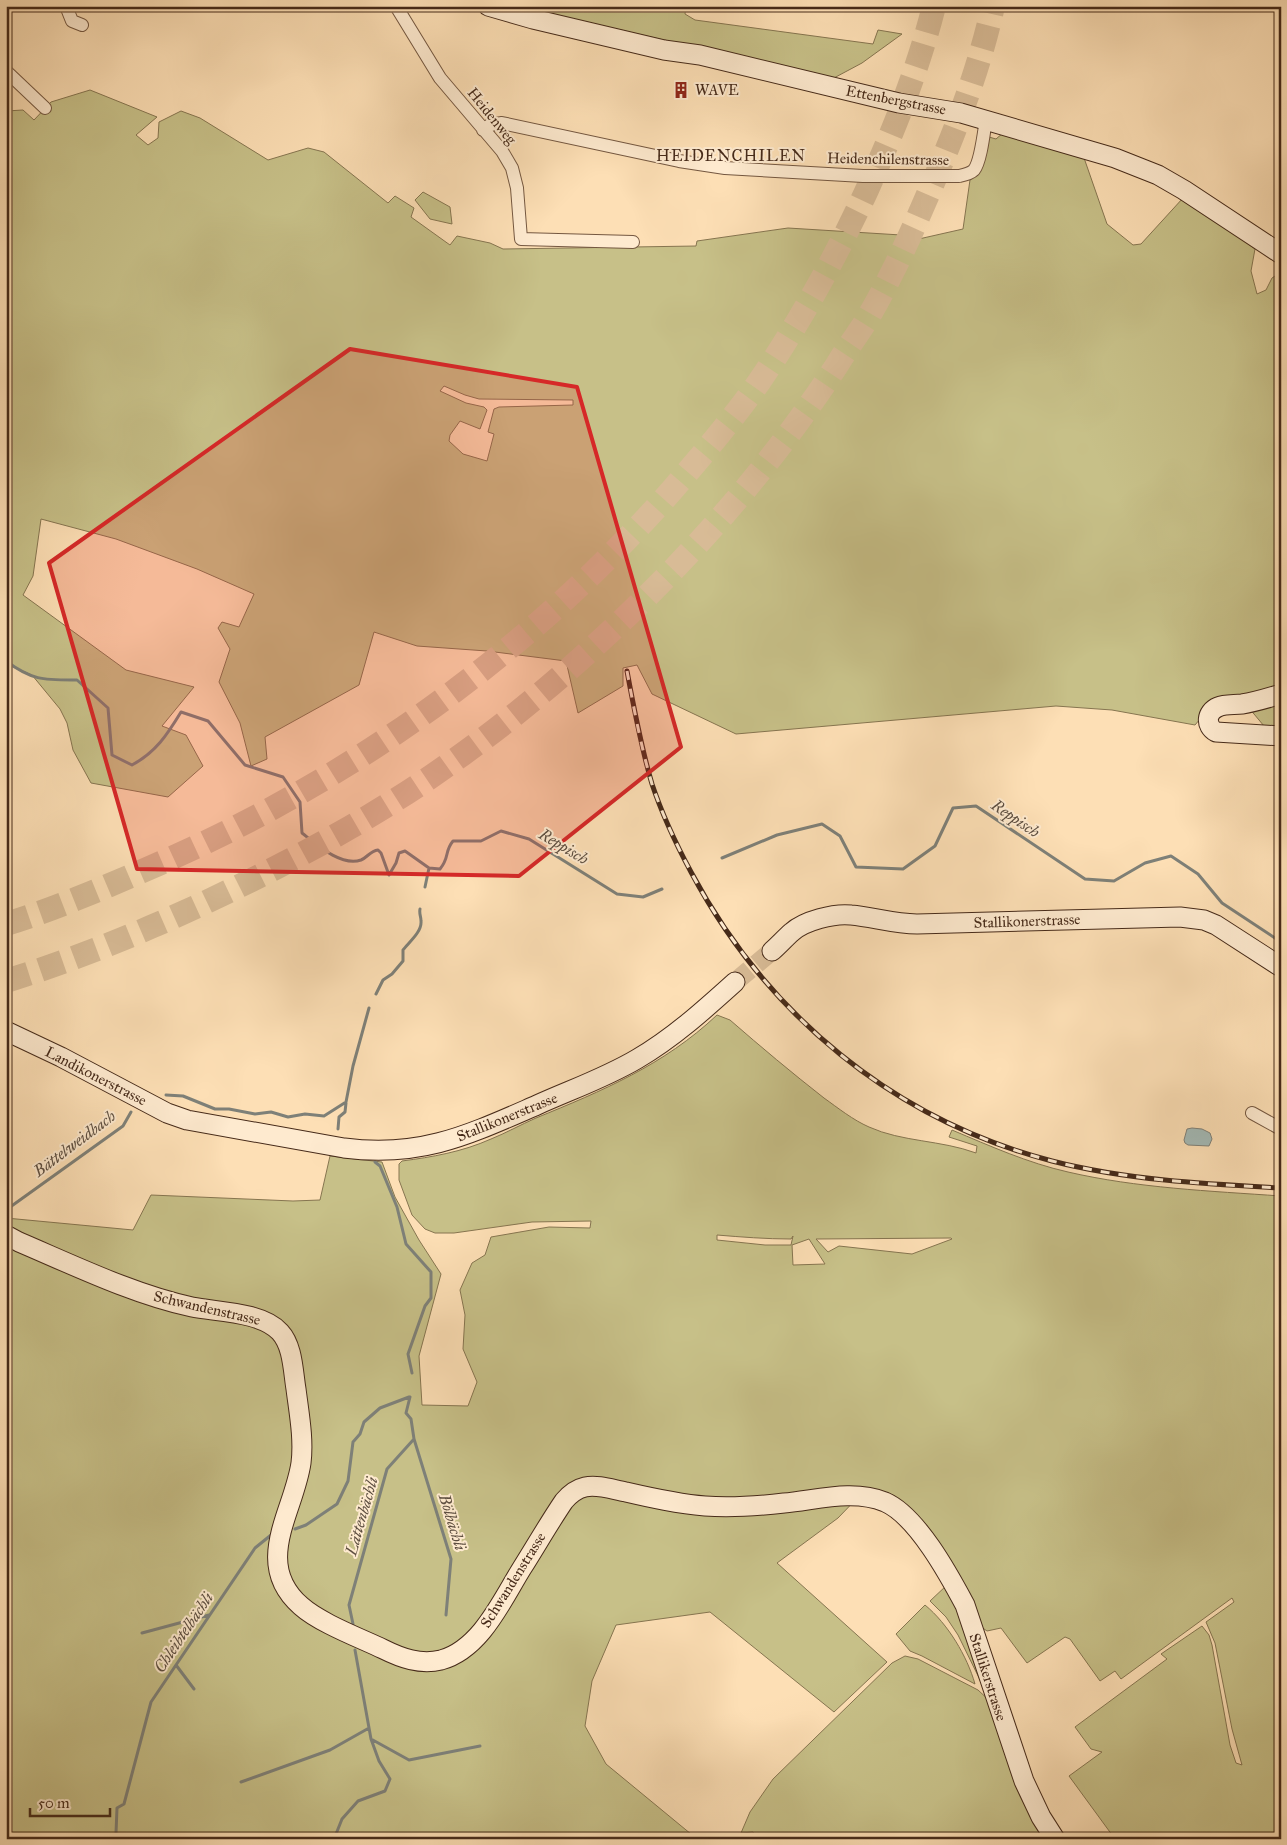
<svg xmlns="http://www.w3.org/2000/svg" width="1287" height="1845" viewBox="0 0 1287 1845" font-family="'IM FELL Great Primer',serif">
  <rect width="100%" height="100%" fill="#fddfb5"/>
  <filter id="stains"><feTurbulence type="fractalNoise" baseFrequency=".004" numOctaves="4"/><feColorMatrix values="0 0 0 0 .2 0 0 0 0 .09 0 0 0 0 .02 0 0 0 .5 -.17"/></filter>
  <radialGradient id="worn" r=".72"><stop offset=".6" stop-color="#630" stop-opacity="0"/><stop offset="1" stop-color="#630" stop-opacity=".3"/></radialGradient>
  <path fill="#c7c088" stroke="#867550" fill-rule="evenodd" d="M 517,6 L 604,6 L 615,9 L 616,6 L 686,6 L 685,14 L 695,20 L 873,44 L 878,30 L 902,34 L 862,63 L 832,79 Z
    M 90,90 L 157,117 L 136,135 L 148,145 L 158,138 L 159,122 L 181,111 L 200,118 L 268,160 L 308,148 L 324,152 L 388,203 L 395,196 L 414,208 L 411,217 L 450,245 L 457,236 L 490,243 L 503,249 L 696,246 L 697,241 L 788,228 L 901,235 L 901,243 L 963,229 L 970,180 L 980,168 L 989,137 L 996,139 L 1003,133 L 1083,155 L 1107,224 L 1133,245 L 1141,244 L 1183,198 L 1213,217 L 1255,249 L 1251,271 L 1257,294 L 1266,290 L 1272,278 L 1281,272 L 1281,727 L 1264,726 L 1244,702 L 1205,713 L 1195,725 L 1112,710 L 1056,706 L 736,734 L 652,694 L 637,665 L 623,668 L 623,686 L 578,713 L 566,661 L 487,651 L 417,646 L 374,632 L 359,685 L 265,737 L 267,759 L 251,766 L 240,723 L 219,682 L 230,649 L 218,628 L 222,622 L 239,627 L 254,594 L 197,569 L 116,539 L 41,519 L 33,576 L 23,595 L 126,670 L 194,687 L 162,726 L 186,735 L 203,766 L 168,797 L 91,783 L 73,750 L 67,723 L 60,709 L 32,675 L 6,664 L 6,111 L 23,110 L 34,120 L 51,102 ZM 444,386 L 465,395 L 479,399 L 573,400 L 573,405 L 499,407 L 494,409 L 488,432 L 494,434 L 487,461 L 463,454 L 449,441 L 450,435 L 460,421 L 480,429 L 487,410 L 484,407 L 466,403 L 440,391 Z
    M 423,192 L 450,207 L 452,224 L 430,219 L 415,200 Z
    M 717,1015 L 730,1020 C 761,1047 792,1073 824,1098 C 838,1108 853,1120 869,1127 C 902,1142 941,1140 976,1153 L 977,1146 L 949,1137 L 952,1130 C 990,1146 1028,1163 1068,1172 C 1137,1188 1210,1191 1281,1196 L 1281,1839 L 1115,1839 L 1069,1776 L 1102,1752 L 1091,1749 L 1075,1727 L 1167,1659 L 1161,1654 L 1202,1626 L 1209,1635 L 1212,1645 L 1230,1745 L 1236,1763 L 1242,1765 L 1232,1729 L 1215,1643 L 1206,1622 L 1234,1602 L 1232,1598 L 1121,1679 L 1115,1671 L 1100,1681 L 1070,1639 L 1065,1637 L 1027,1663 L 1001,1628 L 987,1631 L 977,1624 L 954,1575 L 864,1491 L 838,1518 L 777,1563 L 887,1662 L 834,1712 L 710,1612 L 616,1625 L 592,1681 L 585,1726 L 606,1764 L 697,1839 L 6,1839 L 6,1218 L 133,1230 L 151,1195 L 293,1201 L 320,1200 L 330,1156 L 382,1162 L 395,1197 L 419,1240 L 441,1274 L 419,1356 L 422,1405 L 468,1406 L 477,1382 L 463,1349 L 465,1315 L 460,1290 L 472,1263 L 485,1255 L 491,1237 L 549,1227 L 590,1228 L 591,1221 L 532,1222 L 454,1233 L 435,1233 L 425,1229 L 412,1215 L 399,1180 L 399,1164 L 402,1161 C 432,1157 462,1152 491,1139 C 506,1133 520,1125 536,1118 C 602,1091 664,1065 717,1015 ZM 717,1235 C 741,1237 766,1239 791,1239 L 793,1236 L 791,1245 L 765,1245 L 717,1240 ZM 809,1239 L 825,1264 L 793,1265 L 792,1245 ZM 816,1239 L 951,1238 L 952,1239 L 912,1254 L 839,1246 L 828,1252 Z
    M 947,1585 L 951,1591 L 985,1690 L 958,1635 L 946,1617 L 930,1601 Z
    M 925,1605 C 948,1624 967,1656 975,1684 L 922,1656 L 910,1651 L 896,1634 Z
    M 905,1656 L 918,1659 L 978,1690 L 991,1702 L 1048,1839 L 756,1839 L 753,1832 L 741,1833 L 750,1812 L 773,1779 L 892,1663 Z"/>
  <path fill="#a3bab7" stroke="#7e8078" d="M 1192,1128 L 1202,1129 L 1210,1133 L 1212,1139 L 1209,1146 L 1188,1145 L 1185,1143 L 1184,1140 L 1187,1129 Z"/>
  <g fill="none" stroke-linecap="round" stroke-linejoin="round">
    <path stroke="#7e8078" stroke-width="3" d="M 6,661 C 33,681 44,680 77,680 L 108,708 L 112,755 L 132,765 C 156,752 167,735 181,712 L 208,721 L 245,765 L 283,777 L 300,802 L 302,833 C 316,844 341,867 361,860 C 368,857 370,851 378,850 L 381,853 L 389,875 L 396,863 L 399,853 L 405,851 L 429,868 L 440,869 C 450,857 444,852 453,841 L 481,841 L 501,831 L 529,839 L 617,894 L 643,897 L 662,889
      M 722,858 L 777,835 L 822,824 L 840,836 L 856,867 L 903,869 L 935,846 L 953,808 L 976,806 L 1085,879 L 1114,881 L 1145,863 L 1171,856 L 1198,874 L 1222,903 L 1281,942
      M 425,887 L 429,868
      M 376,994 L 383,980 L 392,974 L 403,961 L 403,950 C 409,942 422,932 421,921 C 421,916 419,914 420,909
      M 166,1095 L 183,1096 L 215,1109 L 229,1109 L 255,1114 L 271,1112 L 288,1117 L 305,1114 L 324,1116 L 346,1102 L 353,1066 L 369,1008
      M 338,1129 L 339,1117 L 345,1112 L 346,1103
      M 375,1162 L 380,1166 L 397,1207 L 406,1244 L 431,1272 L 431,1298 L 425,1306 L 408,1354 L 412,1373
      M 6,1210 L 123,1126 L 131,1112
      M 414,1439 L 451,1559 L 446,1615
      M 295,1529 L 306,1525 L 337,1504 L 348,1481 L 353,1442 L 360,1434 L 364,1422 L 380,1408 L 409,1397
      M 353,1624 L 349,1605 L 387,1469 L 414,1439 L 411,1419 L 406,1413 L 410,1397
      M 142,1633 L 209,1615
      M 355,1650 L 371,1739 L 409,1760 L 480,1746
      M 176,1665 L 194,1689
      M 241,1782 L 330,1750 L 369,1728
      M 119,1839 L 116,1833 L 117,1808 L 124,1804 L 151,1702 L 255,1548 L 271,1535
      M 334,1839 L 342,1819 L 358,1801 L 385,1791 L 390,1779 L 379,1761 L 371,1739"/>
    <path stroke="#d8bb96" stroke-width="19" stroke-dasharray="19 9" stroke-linecap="butt" d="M 735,982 L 772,951"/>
    <path stroke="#d8bb96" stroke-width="24" stroke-dasharray="24 12" stroke-linecap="butt" d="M 6,924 C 52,910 96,891 140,872 C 343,786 527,655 673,489 C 703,454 733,419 759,382 C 800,322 835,258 866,192 C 893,132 918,70 934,6
      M 6,981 C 102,951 192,911 281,865 C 339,835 396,802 449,764 C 529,708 606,639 674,569 C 736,504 788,440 837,365 C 847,348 859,333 869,316 C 892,276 911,234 929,192 C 955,132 979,70 993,6"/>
    <g stroke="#745740" stroke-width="14">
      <path id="street" d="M 66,6 L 72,21 L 82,25
        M 396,6 L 440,78 L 502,151 L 512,168 L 517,188 L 521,239 L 633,242
        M 6,71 L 45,108
        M 483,130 L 490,125 L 502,123 L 679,161 L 725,168 L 863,176 L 959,176 C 964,175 970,174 974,170 C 981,161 984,131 986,119
        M 1252,1113 L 1281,1129"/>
    </g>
    <g stroke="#462a19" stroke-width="21">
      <path id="secondary" d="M 488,6 L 533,19 L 664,50 L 700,55 L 899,103 L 961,113 L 1115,158 L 1158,175 L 1184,190 L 1281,254
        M 1281,694 C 1268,698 1255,702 1242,704 C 1234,705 1225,704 1218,707 C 1206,712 1205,726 1216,732 L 1281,736
        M 772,951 C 779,945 785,938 792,932 C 804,921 834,913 851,915 C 873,917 894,924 917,924 L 1180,917 L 1204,920 L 1216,925 L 1281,967
        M 6,1031 L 61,1057 L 167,1113 L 187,1120 L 344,1148 C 421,1158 468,1135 537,1105 C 570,1090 605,1078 637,1059 C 673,1038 704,1010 735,982
        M 6,1235 L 19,1242 C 73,1265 135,1295 192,1307 C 218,1312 262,1312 280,1332 C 293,1346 293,1371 296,1389 C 299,1413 304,1439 301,1463 C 294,1512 252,1563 301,1606 C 320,1623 360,1638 383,1649 C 401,1658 420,1665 441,1660 C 481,1649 502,1600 522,1568 C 536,1546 549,1523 564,1501 C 570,1494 576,1489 585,1487 C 598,1484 614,1490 626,1492 C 652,1498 678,1504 705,1506 C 731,1508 758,1506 784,1503 C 817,1500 853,1489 885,1502 C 917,1516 949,1575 965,1605 L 1024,1781 L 1041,1817 L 1055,1839"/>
    </g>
    <use href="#street" stroke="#feeacf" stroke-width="12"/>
    <use href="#secondary" stroke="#feeacf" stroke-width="19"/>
    <g stroke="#462a19" stroke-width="5">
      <path id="rail" d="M 627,671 C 634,709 641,747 652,784 C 662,814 676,844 691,872 C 767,1015 894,1120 1052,1161 C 1126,1180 1204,1184 1281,1188"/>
    </g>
    <use href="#rail" stroke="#feeacf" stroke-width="3" stroke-dasharray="9" stroke-linecap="butt"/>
  </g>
  <path fill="#d62828" fill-opacity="0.2" stroke="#d62828" stroke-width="4" stroke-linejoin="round" d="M 350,349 L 577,387 L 681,747 L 519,876 L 137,869 L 49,563 Z"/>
  <defs>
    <g id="building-bare" transform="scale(1.35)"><path d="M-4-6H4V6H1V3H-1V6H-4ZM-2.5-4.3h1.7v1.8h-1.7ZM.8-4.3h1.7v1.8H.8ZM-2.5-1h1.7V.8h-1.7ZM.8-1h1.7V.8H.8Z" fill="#8f2418" stroke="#feeacf" stroke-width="2.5" paint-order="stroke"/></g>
  </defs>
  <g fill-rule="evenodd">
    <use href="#building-bare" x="681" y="90"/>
  </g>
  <g text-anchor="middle" stroke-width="4" stroke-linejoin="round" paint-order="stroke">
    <g font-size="15" fill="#462a19" stroke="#feeacf" text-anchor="start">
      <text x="695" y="95">WAVE</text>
    </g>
    <g font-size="15" fill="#462a19" stroke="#feeacf">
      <text transform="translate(896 100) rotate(11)" y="5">Ettenbergstrasse</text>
      <text transform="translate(492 116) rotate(51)" y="5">Heidenweg</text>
      <text transform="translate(888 159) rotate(1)" y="5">Heidenchilenstrasse</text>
      <text transform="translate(1027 921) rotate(-2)" y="5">Stallikonerstrasse</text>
      <text transform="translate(96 1076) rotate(27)" y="5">Landikonerstrasse</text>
      <text transform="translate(507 1117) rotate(-22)" y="5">Stallikonerstrasse</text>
      <text transform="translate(207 1308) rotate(13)" y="5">Schwandenstrasse</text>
      <text transform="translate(513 1580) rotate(-58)" y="5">Schwandenstrasse</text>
      <text transform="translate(988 1677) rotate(72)" y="5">Stallikerstrasse</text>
    </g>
    <g font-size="16" letter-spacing="1" fill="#462a19" stroke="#feeacf">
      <text x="731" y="161">HEIDENCHILEN</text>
    </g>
    <g font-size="16" font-style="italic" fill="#5d4e40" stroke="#feeacf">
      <text transform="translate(1016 818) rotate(34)" y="6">Reppisch</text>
      <text transform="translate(564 846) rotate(31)" y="6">Reppisch</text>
      <text transform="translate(74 1143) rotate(-37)" y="6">Bättelweidbach</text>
      <text transform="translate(361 1516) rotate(-74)" y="6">Lättenbächli</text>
      <text transform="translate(453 1522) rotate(73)" y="6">Bölbächli</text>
      <text transform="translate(183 1632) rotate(-56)" y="6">Chleibtelbächli</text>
    </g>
  </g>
  <rect width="1287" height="1845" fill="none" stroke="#fddfb5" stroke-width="25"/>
  <rect x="8" y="8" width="1272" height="1830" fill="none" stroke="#462a19" stroke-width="2.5"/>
  <rect x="12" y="12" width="1262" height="1820" fill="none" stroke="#462a19"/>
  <path d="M30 1808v8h80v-8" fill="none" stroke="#462a19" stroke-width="2.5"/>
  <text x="38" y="1808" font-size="15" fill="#462a19" stroke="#feeacf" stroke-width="4" paint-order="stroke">50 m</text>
  <rect width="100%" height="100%" filter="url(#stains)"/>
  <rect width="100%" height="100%" fill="url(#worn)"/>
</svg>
